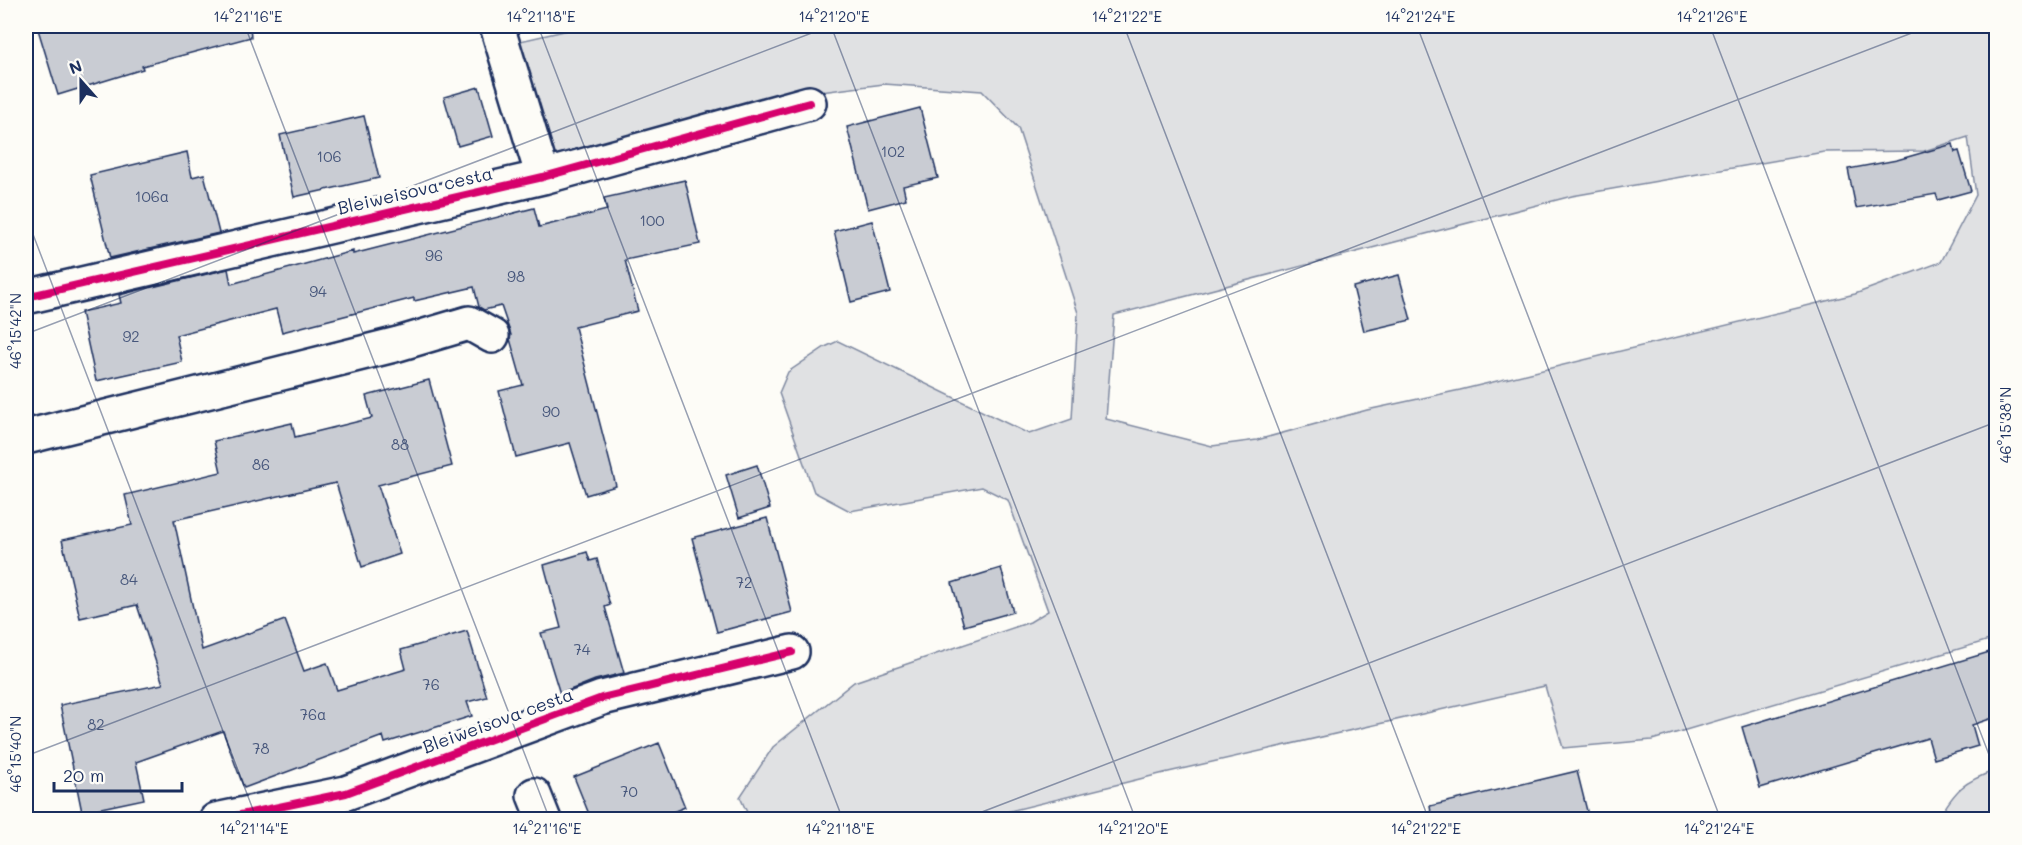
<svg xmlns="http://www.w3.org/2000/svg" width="2022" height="845" viewBox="0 0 2022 845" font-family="Mali,sans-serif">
  <rect width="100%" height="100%" fill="#fdfcf7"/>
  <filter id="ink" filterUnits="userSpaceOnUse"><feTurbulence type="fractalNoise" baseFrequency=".0167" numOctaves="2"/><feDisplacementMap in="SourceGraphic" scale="12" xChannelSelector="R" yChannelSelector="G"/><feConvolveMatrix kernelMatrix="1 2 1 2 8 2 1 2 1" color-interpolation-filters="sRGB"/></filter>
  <g filter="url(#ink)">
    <path fill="#e0e1e3" stroke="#7e88a0" stroke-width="1.5" fill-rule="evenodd" d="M 586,26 L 1996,26 L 1996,638 L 1652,740 L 1563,748 L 1545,686 L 1164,773 L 978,819 L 750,819 L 740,797 L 773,747 L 854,682 L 1030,622 L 1048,611 L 1008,500 L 982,487 L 850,511 L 814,492 L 779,393 L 788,372 L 825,347 L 838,341 L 1029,434 L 1072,419 L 1078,313 L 1018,128 L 982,91 L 884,84 L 789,96 L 553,163 L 516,42 ZM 1968,137 L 1976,195 L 1941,262 L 1855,294 L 1460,390 L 1367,410 L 1257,440 L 1212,446 L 1106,419 L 1114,315 L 1572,196 L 1824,152 L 1924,151 Z
      M 1996,770 L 1996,819 L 1938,819 C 1956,789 1963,782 1996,770 Z"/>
    <path fill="#c9ccd3" stroke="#1b2f5e" stroke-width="1.5" d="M 37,26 L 250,26 L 251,37 L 142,66 L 143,69 L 58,95 Z
      M 479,87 L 493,136 L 458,146 L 444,97 Z
      M 920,108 L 938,178 L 903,186 L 906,199 L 868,209 L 847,127 Z
      M 364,116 L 379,178 L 294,197 L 280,135 Z
      M 1953,144 L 1955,152 L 1959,151 L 1971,191 L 1938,200 L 1936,194 L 1856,208 L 1848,169 L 1897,160 Z
      M 187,152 L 192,177 L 204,174 L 219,233 L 110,258 L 90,175 Z
      M 685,180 L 700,244 L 625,260 L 638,311 L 575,327 L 616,486 L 586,495 L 570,443 L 516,457 L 499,391 L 523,385 L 510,339 L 511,335 L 501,306 L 484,310 L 479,307 L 474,287 L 414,301 L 414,298 L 282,332 L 276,309 L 176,335 L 182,362 L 96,381 L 81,312 L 121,303 L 119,295 L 228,269 L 231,284 L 353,251 L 353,254 L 534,208 L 539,227 L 607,210 L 604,198 Z
      M 872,221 L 890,292 L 851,302 L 834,231 Z
      M 1399,275 L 1411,320 L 1364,331 L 1353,287 Z
      M 429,380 L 452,466 L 378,485 L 400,554 L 362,567 L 336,483 L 174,520 L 202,650 L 285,620 L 304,671 L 327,663 L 337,690 L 406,669 L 401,650 L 467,631 L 487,697 L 467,702 L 472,716 L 385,743 L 383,736 L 244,788 L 223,731 L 136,762 L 144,799 L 82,812 L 60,705 L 163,684 L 137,605 L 80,618 L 62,540 L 132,525 L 125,495 L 221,472 L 214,441 L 292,423 L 295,437 L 372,418 L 366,396 Z
      M 757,465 L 770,508 L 739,518 L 726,475 Z
      M 767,518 L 792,612 L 717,632 L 692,538 Z
      M 587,552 L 590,561 L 597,559 L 610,605 L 605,607 L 624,673 L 595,680 L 560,694 L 541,633 L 561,628 L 544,565 Z
      M 1001,568 L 1013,612 L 964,626 L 952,583 Z
      M 1996,650 L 1996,717 L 1972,725 L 1978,746 L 1934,759 L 1928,738 L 1760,788 L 1742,727 Z
      M 659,743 L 685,807 L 655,819 L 591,819 L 574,777 Z
      M 1577,771 L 1589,819 L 1432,819 L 1430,806 Z"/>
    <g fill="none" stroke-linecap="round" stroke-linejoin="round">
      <g stroke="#1b2f5e" stroke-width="38">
        <path id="street" d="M 497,26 L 543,177
          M 26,297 L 543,177 L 809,103
          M 26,437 L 398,344 L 469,323 L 492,336
          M 534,795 L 544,820
          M 216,820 L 346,793 L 602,698 L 792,652"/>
      </g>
      <use href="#street" stroke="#fdfcf7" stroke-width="33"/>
      <g stroke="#fdfcf7" stroke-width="11">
        <path id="cycleway" d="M 26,297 L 543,177 L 809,103
          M 216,820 L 346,793 L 602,698 L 792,652"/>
      </g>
      <use href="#cycleway" stroke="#d6006c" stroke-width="8"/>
    </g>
  </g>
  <path fill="none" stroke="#1b2f5e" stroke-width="1.5" stroke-opacity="0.45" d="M 245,26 L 550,820M 538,26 L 843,820M 831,26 L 1136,820M 1124,26 L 1429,820M 1417,26 L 1721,820M 1710,26 L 1996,773M 26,216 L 257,820M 26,334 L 830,26M 26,756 L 1930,26M 961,820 L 1996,422"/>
  <g text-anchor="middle" stroke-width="6" stroke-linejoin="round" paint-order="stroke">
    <g font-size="15" fill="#46567b">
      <text x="893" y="157">102</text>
      <text x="329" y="162">106</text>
      <text x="152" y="202">106a</text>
      <text x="652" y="226">100</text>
      <text x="434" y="261">96</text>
      <text x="516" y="282">98</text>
      <text x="318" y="297">94</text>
      <text x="131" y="342">92</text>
      <text x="551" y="417">90</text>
      <text x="400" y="450">88</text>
      <text x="261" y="470">86</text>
      <text x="129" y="585">84</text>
      <text x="744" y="588">72</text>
      <text x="582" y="655">74</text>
      <text x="431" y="690">76</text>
      <text x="313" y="720">76a</text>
      <text x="96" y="730">82</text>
      <text x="261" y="754">78</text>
      <text x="629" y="797">70</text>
    </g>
    <g font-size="18" fill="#1b2f5e" stroke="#fdfcf7">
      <text transform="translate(415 191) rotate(-13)" y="6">Bleiweisova cesta</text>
      <text transform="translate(498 721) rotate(-20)" y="6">Bleiweisova cesta</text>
    </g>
  </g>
  <rect width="2022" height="845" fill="none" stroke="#fdfcf7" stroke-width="66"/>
  <g transform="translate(81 81) rotate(339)" stroke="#fdfcf7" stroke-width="4.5" paint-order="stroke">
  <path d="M0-4.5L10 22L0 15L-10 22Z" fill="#1b2f5e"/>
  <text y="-9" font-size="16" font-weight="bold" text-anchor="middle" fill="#1b2f5e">N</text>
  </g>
  <path d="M54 782v9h128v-9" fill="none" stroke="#1b2f5e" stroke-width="3"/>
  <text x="63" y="782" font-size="18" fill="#1b2f5e" stroke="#fdfcf7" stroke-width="4.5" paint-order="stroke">20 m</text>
  <rect x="33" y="33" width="1956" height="779" fill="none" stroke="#1b2f5e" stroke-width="2"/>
  <g font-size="15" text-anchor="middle" fill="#1b2f5e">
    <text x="248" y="22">14°21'16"E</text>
    <text x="541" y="22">14°21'18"E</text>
    <text x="834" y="22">14°21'20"E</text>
    <text x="1127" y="22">14°21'22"E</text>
    <text x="1420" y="22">14°21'24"E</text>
    <text x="1712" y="22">14°21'26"E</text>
    <text transform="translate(16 331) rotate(-90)" y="5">46°15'42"N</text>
    <text transform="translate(2006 425) rotate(-90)" y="5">46°15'38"N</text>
    <text transform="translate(16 754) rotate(-90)" y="5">46°15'40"N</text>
    <text x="254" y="834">14°21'14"E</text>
    <text x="547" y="834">14°21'16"E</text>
    <text x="840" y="834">14°21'18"E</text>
    <text x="1133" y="834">14°21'20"E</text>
    <text x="1426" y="834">14°21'22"E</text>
    <text x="1719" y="834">14°21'24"E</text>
  </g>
</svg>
